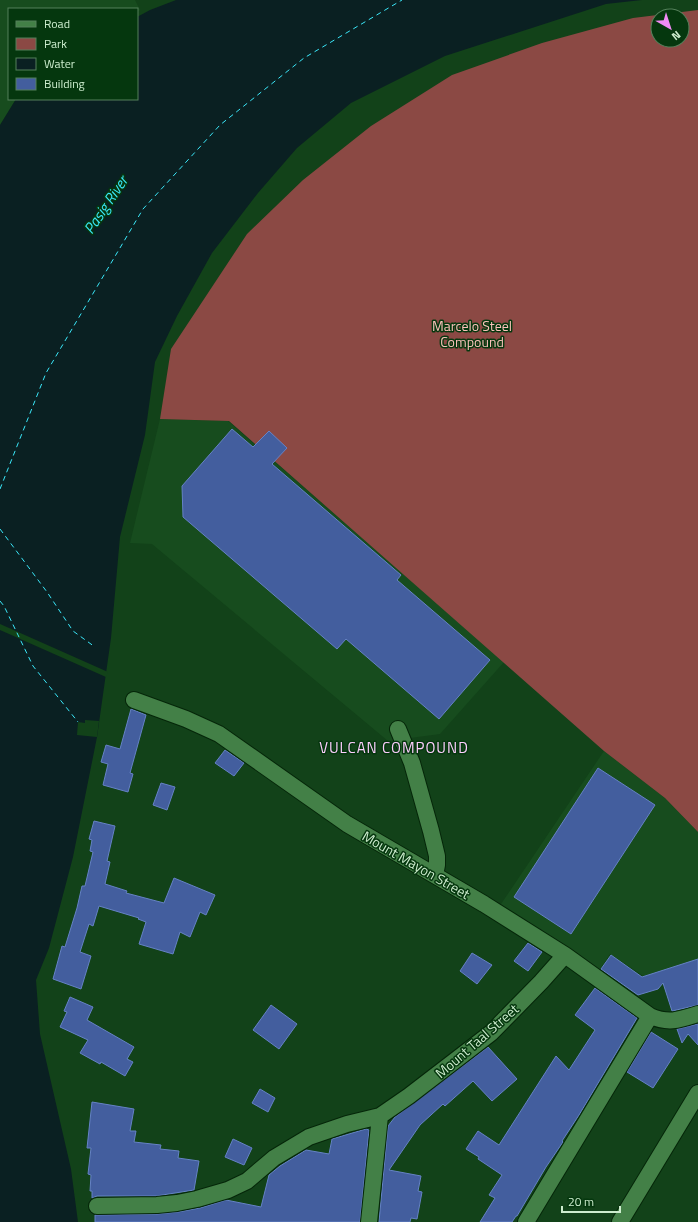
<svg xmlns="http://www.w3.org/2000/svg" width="698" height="1222" viewBox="0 0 698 1222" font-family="'Titillium Web',sans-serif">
  <rect width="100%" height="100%" fill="#124219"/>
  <path fill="#174c1e" d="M 0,0 L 135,0 L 140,10 L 137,12 L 137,9 L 9,9 L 9,99 L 16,99 L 0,125 Z
    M 160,419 L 228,421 L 504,662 L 440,734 L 388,741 L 152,544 L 130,543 Z
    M 604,751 L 665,798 L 698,832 L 698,969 L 654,983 L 610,954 L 598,972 L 499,907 Z"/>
  <path fill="#8b4944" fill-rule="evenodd" d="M 698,10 L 698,832 L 665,798 L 604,751 L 229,421 L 160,419 L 171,349 L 247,234 L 303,180 L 371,126 L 452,75 L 542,43 L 633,18 ZM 658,16 L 682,16 L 682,40 L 658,40 Z"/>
  <path fill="#0a2022" d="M 176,0 L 642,0 L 606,4 L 445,56 L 351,103 L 297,148 L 258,193 L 212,253 L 177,316 L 155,362 L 145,435 L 120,537 L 111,638 L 97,737 L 73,857 L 49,948 L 36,980 L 40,1034 L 71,1169 L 78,1222 L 0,1222 L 0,125 L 16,99 L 137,99 L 137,17 L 150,10 Z"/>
  <path fill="#124219" d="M 0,624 L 108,672 L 106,677 L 0,630 Z
    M 85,720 L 99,721 L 97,737 L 77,735 L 78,722 L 85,723 Z"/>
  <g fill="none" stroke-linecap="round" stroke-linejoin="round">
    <path stroke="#3ae7f9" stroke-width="1" stroke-dasharray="5 4" stroke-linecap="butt" d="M 0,489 L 46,373 L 143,209 L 220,125 L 304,58 L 402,0
      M 0,529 L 47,592 L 73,631 L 95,647
      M 0,601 L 4,606 L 33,666 L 78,722"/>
  </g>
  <path fill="#435e9e" stroke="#6582c5" d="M 232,429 L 253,447 L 269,431 L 287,448 L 272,464 L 401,575 L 397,580 L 490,660 L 439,719 L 346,639 L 337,649 L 183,517 L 182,486 Z
    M 131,709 L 146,715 L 130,773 L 133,774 L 128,792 L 103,785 L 108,764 L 101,762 L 106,745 L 120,749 Z
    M 225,750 L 244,763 L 234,776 L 215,763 Z
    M 598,768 L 655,805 L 571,934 L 514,897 Z
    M 161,783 L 175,787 L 167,810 L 153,805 Z
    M 94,821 L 115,826 L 107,861 L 110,862 L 105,884 L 127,891 L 126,893 L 164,903 L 174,878 L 215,895 L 206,915 L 200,912 L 190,937 L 180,932 L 173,954 L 139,944 L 146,922 L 138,919 L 139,918 L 99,906 L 93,926 L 89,924 L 80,952 L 91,956 L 81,989 L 53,979 L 62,946 L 65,947 L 77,908 L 82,886 L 85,886 L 93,852 L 90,851 L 92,840 L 89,839 Z
    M 528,943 L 542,952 L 528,971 L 514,961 Z
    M 472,953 L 492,965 L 477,984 L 460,971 Z
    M 611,955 L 642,977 L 698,959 L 698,1005 L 672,1011 L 663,983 L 658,989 L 638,995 L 601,969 Z
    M 595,988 L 637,1018 L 579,1115 L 562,1141 L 563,1142 L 546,1167 L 517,1216 L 516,1216 L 512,1222 L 480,1222 L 495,1198 L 489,1195 L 502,1175 L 478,1159 L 479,1157 L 466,1149 L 478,1131 L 499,1145 L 556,1056 L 569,1070 L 595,1030 L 575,1015 Z
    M 70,997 L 93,1007 L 87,1020 L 134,1047 L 127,1059 L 133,1062 L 125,1076 L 101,1062 L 100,1064 L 80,1053 L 88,1040 L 60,1027 L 67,1012 L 64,1011 Z
    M 271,1005 L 297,1024 L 279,1049 L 253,1030 Z
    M 698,1024 L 698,1045 L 688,1034 L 682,1043 L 677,1029 Z
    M 651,1032 L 678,1049 L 653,1088 L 627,1072 Z
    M 488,1047 L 517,1079 L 492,1101 L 473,1081 L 445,1106 L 443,1104 L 420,1125 L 389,1170 L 421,1176 L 418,1191 L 422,1192 L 417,1219 L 411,1218 L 410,1222 L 379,1222 L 388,1126 L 395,1117 Z
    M 260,1089 L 275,1098 L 268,1112 L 252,1103 Z
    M 92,1102 L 134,1109 L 130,1131 L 136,1131 L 134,1142 L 161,1145 L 160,1149 L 179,1151 L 178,1158 L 199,1161 L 194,1190 L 156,1196 L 97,1196 L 92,1198 L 92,1191 L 90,1191 L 91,1175 L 88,1174 L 91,1148 L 87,1148 Z
    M 366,1129 L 369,1130 L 360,1222 L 95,1222 L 95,1215 L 157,1214 L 178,1212 L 200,1208 L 226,1200 L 261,1207 L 269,1175 L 280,1166 L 306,1150 L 329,1154 L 332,1139 Z
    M 233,1139 L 252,1148 L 244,1165 L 225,1157 Z"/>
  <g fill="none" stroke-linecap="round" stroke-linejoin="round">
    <g stroke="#052609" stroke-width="18">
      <path id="street" d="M 134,700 L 186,719 L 219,734 L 347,824 L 484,904 L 565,955 L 650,1016 C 669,1024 679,1020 698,1014
        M 398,729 L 412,763 L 431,831 L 437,856 L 437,865 L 435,875
        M 97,1206 L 157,1205 L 177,1203 L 197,1199 L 228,1190 L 247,1181 L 274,1158 L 309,1137 L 347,1124 L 380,1116 L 409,1096 L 491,1033 L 541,982 L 565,955
        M 369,1222 L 380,1116
        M 526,1222 L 650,1016
        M 620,1222 L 698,1093"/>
    </g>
    <use href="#street" stroke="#438047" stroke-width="16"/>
  </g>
  <g text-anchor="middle" stroke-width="3" stroke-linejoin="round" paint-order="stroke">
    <g font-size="14" fill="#fcc2bb" stroke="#05370e">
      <text x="472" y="331">Marcelo Steel<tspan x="472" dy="16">Compound</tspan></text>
    </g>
    <g font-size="14" fill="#cdedce" stroke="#05370e">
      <text transform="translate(416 865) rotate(30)" y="5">Mount Mayon Street</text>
      <text transform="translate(477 1041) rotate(-41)" y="5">Mount Taal Street</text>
    </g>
    <g font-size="15" font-style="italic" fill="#3ae7f9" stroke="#05370e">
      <text transform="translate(106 205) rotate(-56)" y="5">Pasig River</text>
    </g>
    <g font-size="15" letter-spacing="1" fill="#fdcffe" stroke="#05370e">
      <text x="394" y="753">VULCAN COMPOUND</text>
    </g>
  </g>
  <rect x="8" y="8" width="130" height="92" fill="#05370e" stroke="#55805b"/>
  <rect x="16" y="21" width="20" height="6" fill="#438047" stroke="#55805b"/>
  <text x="44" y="28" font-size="12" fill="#cdedce">Road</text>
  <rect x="16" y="38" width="20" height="12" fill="#8b4944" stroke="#55805b"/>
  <text x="44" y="48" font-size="12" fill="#cdedce">Park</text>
  <rect x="16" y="58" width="20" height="12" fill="#0a2022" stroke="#55805b"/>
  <text x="44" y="68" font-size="12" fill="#cdedce">Water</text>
  <rect x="16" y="78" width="20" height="12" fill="#435e9e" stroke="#55805b"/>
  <text x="44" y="88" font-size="12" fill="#cdedce">Building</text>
  <g transform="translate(670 28) rotate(141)"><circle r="19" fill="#05370e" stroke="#55805b"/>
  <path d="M0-3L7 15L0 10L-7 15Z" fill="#f08bf5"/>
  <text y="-6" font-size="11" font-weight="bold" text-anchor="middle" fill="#cdedce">N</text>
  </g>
  <path d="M562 1206v6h58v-6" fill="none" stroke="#cdedce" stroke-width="2"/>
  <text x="568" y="1206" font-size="12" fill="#cdedce" stroke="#05370e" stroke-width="3" paint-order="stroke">20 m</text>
</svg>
